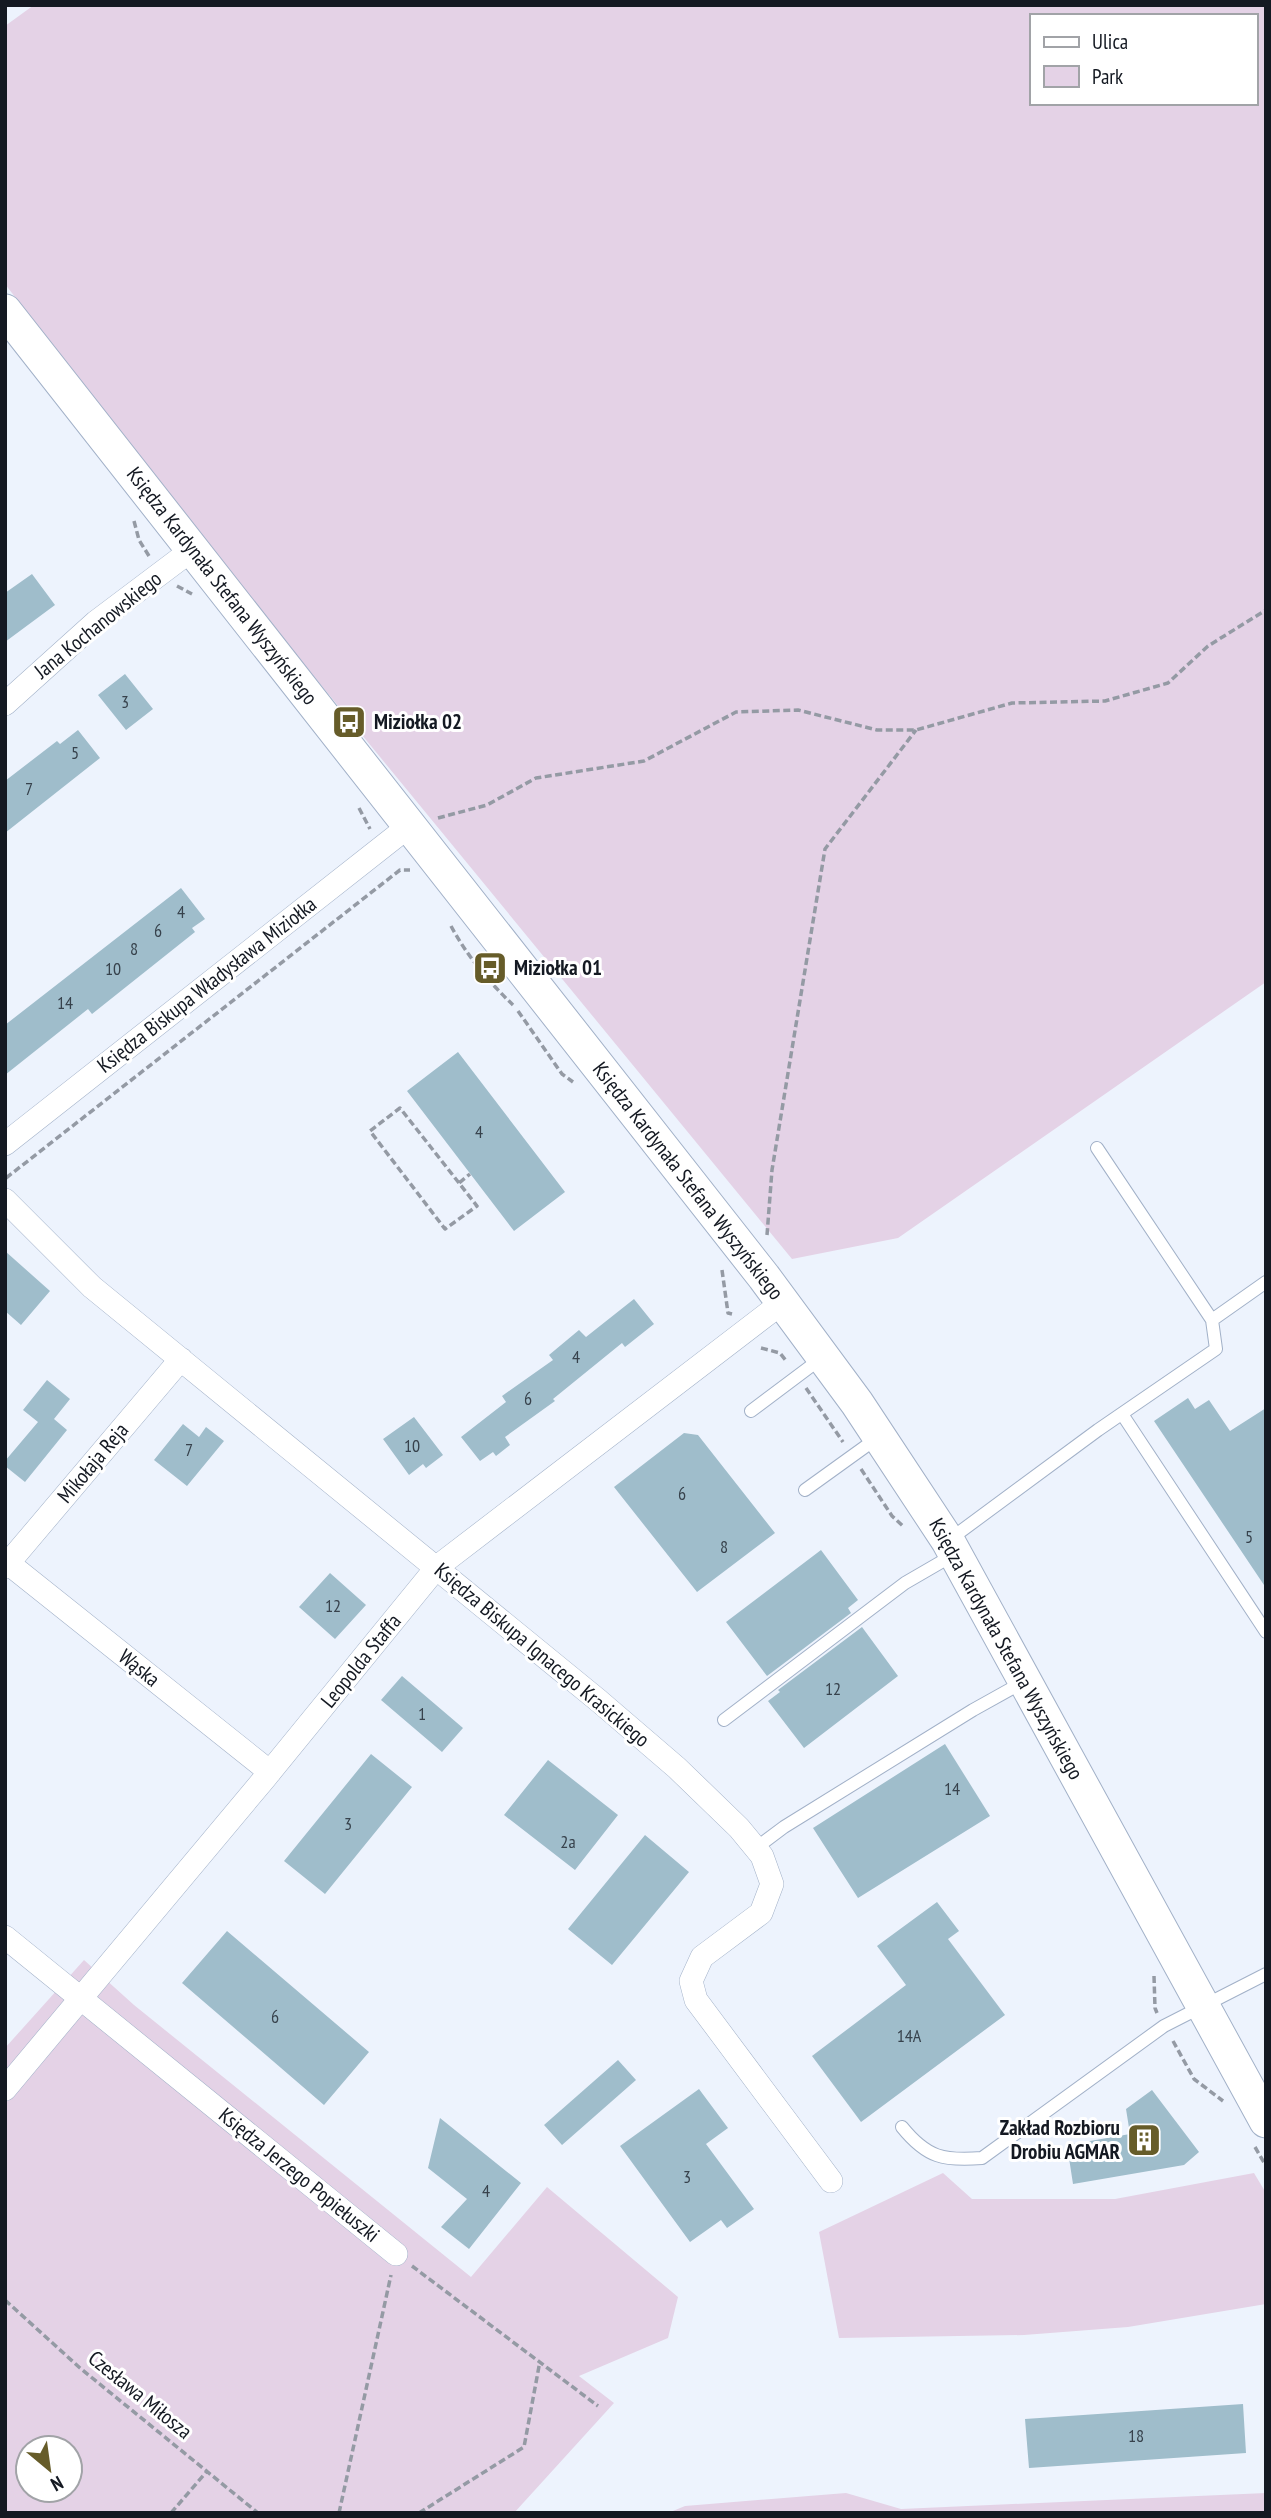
<svg xmlns="http://www.w3.org/2000/svg" width="1271" height="2518" viewBox="0 0 1271 2518" font-family="'PT Sans Narrow',sans-serif">
  <rect width="100%" height="100%" fill="#edf3fd"/>
  <path fill="#e4d2e6" fill-rule="evenodd" d="M 34,5 L 1266,5 L 1266,982 L 898,1238 L 792,1259 L 202,540 L 5,284 L 5,26 ZM 1031,16 L 1255,16 L 1255,103 L 1031,103 Z
    M 84,1960 L 134,2005 L 471,2277 L 547,2187 L 678,2297 L 668,2338 L 579,2376 L 614,2403 L 514,2513 L 5,2513 L 5,2048 ZM 28,2448 L 70,2448 L 70,2490 L 28,2490 Z
    M 943,2173 L 972,2199 L 1115,2199 L 1254,2173 L 1266,2193 L 1266,2304 L 1128,2327 L 1024,2335 L 839,2338 L 819,2232 Z
    M 846,2493 L 901,2509 L 1266,2493 L 1266,2513 L 668,2513 L 685,2506 Z"/>
  <path fill="#9fbdcb" d="M 32,574 L 55,605 L 5,642 L 5,593 Z
    M 125,674 L 153,709 L 126,730 L 98,695 Z
    M 78,730 L 100,758 L 5,833 L 5,781 L 57,741 L 60,744 Z
    M 181,888 L 205,919 L 192,928 L 195,932 L 92,1014 L 88,1009 L 5,1075 L 5,1025 Z
    M 458,1052 L 565,1192 L 514,1231 L 407,1091 Z
    M 5,1251 L 50,1291 L 21,1325 L 5,1311 Z
    M 634,1299 L 654,1324 L 625,1347 L 622,1343 L 553,1399 L 555,1401 L 505,1437 L 510,1445 L 496,1456 L 493,1452 L 480,1461 L 461,1437 L 506,1402 L 502,1396 L 553,1360 L 549,1355 L 579,1330 L 586,1337 Z
    M 47,1380 L 70,1399 L 54,1419 L 67,1430 L 25,1482 L 5,1466 L 5,1461 L 38,1422 L 23,1410 Z
    M 1188,1398 L 1195,1409 L 1209,1400 L 1230,1431 L 1266,1408 L 1266,1588 L 1154,1421 Z
    M 414,1417 L 443,1455 L 426,1468 L 423,1464 L 409,1475 L 383,1439 Z
    M 183,1424 L 199,1437 L 206,1427 L 224,1441 L 187,1486 L 154,1460 Z
    M 684,1433 L 698,1435 L 775,1533 L 697,1592 L 614,1487 Z
    M 821,1550 L 858,1600 L 848,1608 L 851,1613 L 767,1676 L 726,1622 Z
    M 330,1573 L 366,1605 L 335,1639 L 299,1607 Z
    M 862,1627 L 898,1676 L 804,1748 L 768,1701 L 780,1692 L 778,1690 Z
    M 402,1676 L 463,1728 L 442,1752 L 381,1700 Z
    M 945,1744 L 990,1816 L 858,1898 L 813,1828 Z
    M 371,1754 L 412,1787 L 325,1894 L 284,1861 Z
    M 548,1760 L 618,1815 L 575,1870 L 504,1815 Z
    M 645,1835 L 689,1872 L 612,1965 L 568,1929 Z
    M 937,1902 L 959,1931 L 948,1939 L 1005,2015 L 861,2122 L 812,2056 L 906,1985 L 877,1946 Z
    M 227,1931 L 369,2052 L 324,2105 L 182,1983 Z
    M 618,2060 L 636,2080 L 562,2145 L 544,2125 Z
    M 699,2089 L 728,2128 L 706,2144 L 754,2209 L 727,2228 L 721,2220 L 690,2242 L 620,2146 Z
    M 1152,2090 L 1199,2152 L 1184,2165 L 1073,2184 L 1067,2145 L 1130,2134 L 1126,2109 Z
    M 440,2118 L 521,2183 L 469,2249 L 441,2227 L 467,2199 L 428,2168 Z
    M 1243,2404 L 1246,2453 L 1029,2468 L 1025,2419 Z"/>
  <g fill="none" stroke-linecap="round" stroke-linejoin="round">
    <g stroke="#a2b1c8" stroke-width="14">
      <path id="lane" d="M 1097,1148 L 1212,1320
        M 751,1411 L 823,1357
        M 1122,1414 L 1266,1632
        M 805,1490 L 880,1436
        M 949,1540 L 1098,1430 L 1216,1349 L 1212,1320 L 1266,1282
        M 724,1720 L 905,1583 L 955,1554
        M 756,1848 L 784,1827 L 973,1710 L 1025,1681
        M 902,2127 C 927,2158 944,2161 982,2158 L 1164,2026 L 1266,1974"/>
    </g>
    <g stroke="#a2b1c8" stroke-width="24">
      <path id="street" d="M 5,704 L 96,622 L 193,549
        M 5,1144 L 409,826
        M 5,1200 L 92,1287 L 599,1701 L 677,1768 L 739,1828 L 762,1856 L 772,1884 L 761,1913 L 702,1957 L 691,1981 L 696,2000 L 831,2181
        M 8,1563 L 270,1772
        M 5,1567 L 181,1359
        M 5,1937 L 396,2254
        M 5,2089 L 265,1778 L 437,1567 L 783,1302"/>
    </g>
    <g stroke="#a2b1c8" stroke-width="35">
      <path id="secondary" d="M 5,311 L 764,1277 L 857,1403 L 948,1541 L 1266,2121"/>
    </g>
    <path stroke="#949aa4" stroke-width="3.5" stroke-dasharray="7 3.5" stroke-linecap="butt" d="M 134,521 L 139,540 L 149,556
      M 177,586 L 192,594
      M 359,808 L 370,829
      M 438,818 L 487,805 L 536,778 L 644,761 L 736,712 L 798,710 L 877,730 L 916,730 L 1012,703 L 1105,701 L 1168,683 L 1208,646 L 1266,610
      M 451,926 C 467,956 489,982 513,1005
      M 518,1011 L 562,1074 L 573,1082
      M 6,1178 L 400,870 L 410,870
      M 459,1183 L 400,1108 L 370,1131 L 445,1229 L 477,1206 L 459,1183 L 470,1174
      M 767,1235 L 772,1170 L 825,849 L 916,730
      M 722,1270 L 728,1313 L 732,1314
      M 761,1348 L 780,1353 L 787,1362
      M 806,1388 L 843,1442
      M 861,1469 L 892,1516 L 904,1527
      M 1154,1976 L 1155,2008 L 1157,2013
      M 1173,2041 L 1194,2079 L 1223,2101
      M 1255,2147 L 1266,2166
      M 412,2266 L 598,2406
      M 5,2300 L 80,2368 L 258,2513
      M 171,2513 L 208,2470
      M 339,2513 L 391,2275
      M 419,2513 L 524,2447 L 540,2361"/>
    <use href="#lane" stroke="#fff" stroke-width="12"/>
    <use href="#street" stroke="#fff" stroke-width="23"/>
    <use href="#secondary" stroke="#fff" stroke-width="33"/>
  </g>
  <defs>
    <g id="bus-square" transform="scale(1.75)"><rect x="-9" y="-9" width="18" height="18" rx="4" fill="#665c29" stroke="#fff"/><path d="M-5-6H5V4H4V6H2V4H-2V6H-4V4H-5ZM-3.5-4V0h7V-4ZM-3.5 1.2v1.5H-2V1.2ZM2 1.2v1.5H3.5V1.2Z" fill="#fff"/></g>
    <g id="building-square" transform="scale(1.75)"><rect x="-9" y="-9" width="18" height="18" rx="4" fill="#665c29" stroke="#fff"/><path d="M-4-6H4V6H1V3H-1V6H-4ZM-2.5-4.3h1.7v1.8h-1.7ZM.8-4.3h1.7v1.8H.8ZM-2.5-1h1.7V.8h-1.7ZM.8-1h1.7V.8H.8Z" fill="#fff"/></g>
  </defs>
  <g fill-rule="evenodd">
    <use href="#bus-square" x="349" y="722"/>
    <use href="#bus-square" x="490" y="968"/>
    <use href="#building-square" x="1144" y="2140"/>
  </g>
  <g text-anchor="middle" stroke-width="6" stroke-linejoin="round" paint-order="stroke">
    <g font-size="18" fill="#37424c">
      <text x="125" y="708">3</text>
      <text x="75" y="759">5</text>
      <text x="29" y="795">7</text>
      <text x="181" y="918">4</text>
      <text x="158" y="937">6</text>
      <text x="134" y="955">8</text>
      <text x="113" y="975">10</text>
      <text x="65" y="1009">14</text>
      <text x="479" y="1138">4</text>
      <text x="576" y="1363">4</text>
      <text x="528" y="1405">6</text>
      <text x="412" y="1452">10</text>
      <text x="189" y="1456">7</text>
      <text x="682" y="1500">6</text>
      <text x="1249" y="1543">5</text>
      <text x="724" y="1553">8</text>
      <text x="333" y="1612">12</text>
      <text x="833" y="1695">12</text>
      <text x="422" y="1720">1</text>
      <text x="952" y="1795">14</text>
      <text x="348" y="1830">3</text>
      <text x="568" y="1848">2a</text>
      <text x="275" y="2023">6</text>
      <text x="909" y="2042">14A</text>
      <text x="687" y="2183">3</text>
      <text x="486" y="2197">4</text>
      <text x="1136" y="2442">18</text>
    </g>
    <g font-size="21" fill="#141922" stroke="#fff">
      <text transform="translate(222 586) rotate(52)" y="7">Księdza Kardynała Stefana Wyszyńskiego</text>
      <text transform="translate(98 625) rotate(-39)" y="7">Jana Kochanowskiego</text>
      <text transform="translate(207 985) rotate(-38)" y="7">Księdza Biskupa Władysława Miziołka</text>
      <text transform="translate(688 1181) rotate(52)" y="7">Księdza Kardynała Stefana Wyszyńskiego</text>
      <text transform="translate(93 1463) rotate(-50)" y="7">Mikołaja Reja</text>
      <text transform="translate(1006 1649) rotate(61)" y="7">Księdza Kardynała Stefana Wyszyńskiego</text>
      <text transform="translate(542 1655) rotate(40)" y="7">Księdza Biskupa Ignacego Krasickiego</text>
      <text transform="translate(361 1661) rotate(-51)" y="7">Leopolda Staffa</text>
      <text transform="translate(139 1668) rotate(39)" y="7">Wąska</text>
      <text transform="translate(299 2175) rotate(39)" y="7">Księdza Jerzego Popiełuszki</text>
      <text transform="translate(140 2395) rotate(39)" y="7">Czesława Miłosza</text>
    </g>
    <g font-size="21" font-weight="bold" fill="#141922" stroke="#fff" text-anchor="start">
      <text x="374" y="729">Miziołka 02</text>
      <text x="514" y="975">Miziołka 01</text>
      <text x="1120" y="2135" text-anchor="end">Zakład Rozbioru<tspan x="1120" dy="24">Drobiu AGMAR</tspan></text>
    </g>
  </g>
  <rect width="1271" height="2518" fill="none" stroke="#141922" stroke-width="14"/>
  <rect x="1030" y="14" width="228" height="91" fill="#ffffff" stroke="#a1a3a7" stroke-width="2"/>
  <rect x="1044" y="37" width="35" height="10" fill="#ffffff" stroke="#a1a3a7" stroke-width="2"/>
  <text x="1092" y="49" font-size="21" fill="#141922">Ulica</text>
  <rect x="1044" y="66" width="35" height="21" fill="#e4d2e6" stroke="#a1a3a7" stroke-width="2"/>
  <text x="1092" y="84" font-size="21" fill="#141922">Park</text>
  <g transform="translate(49 2469) rotate(151)"><circle r="33" fill="#ffffff" stroke="#a1a3a7" stroke-width="2"/>
  <path d="M0-5L12 26L0 18L-12 26Z" fill="#665c29"/>
  <text y="-10" font-size="19" font-weight="bold" text-anchor="middle" fill="#141922">N</text>
  </g>
</svg>
